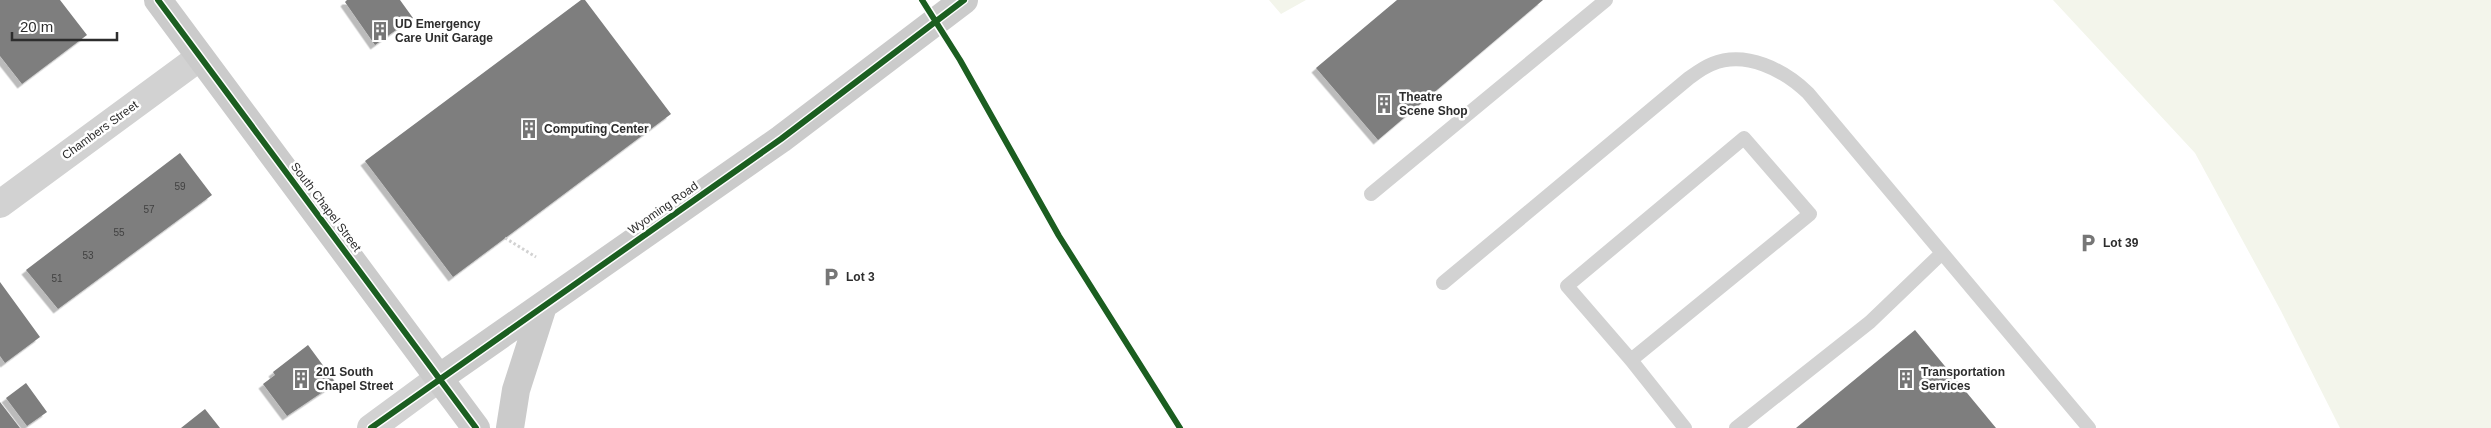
<svg xmlns="http://www.w3.org/2000/svg" width="2491" height="428" viewBox="0 0 2491 428" font-family="Arial,sans-serif">
  <defs>
    <filter id="shadow"><feDropShadow dx="-4.5" dy="4.5" stdDeviation="0" flood-color="#0004"/></filter>
  </defs>
  <rect width="100%" height="100%" fill="#fff"/>
  <path fill="#f3f5eb" d="M 1269,0 L 1306,0 L 1281,14 Z
    M 2053,0 L 2491,0 L 2491,428 L 2340,428 L 2281,311 L 2195,153 Z"/>
  <path fill="#7e7e7e" filter="url(#shadow)" d="M 0,0 L 60,0 L 87,35 L 22,84 L 0,56 Z
    M 347,0 L 400,0 L 413,18 L 375,45 L 345,2 Z
    M 581,0 L 585,0 L 671,114 L 453,277 L 365,161 Z
    M 1397,0 L 1543,0 L 1378,140 L 1316,68 Z
    M 180,153 L 212,195 L 58,309 L 26,270 Z
    M 0,282 L 40,337 L 5,363 L 0,356 Z
    M 1915,330 L 1996,428 L 1796,428 Z
    M 308,345 L 336,383 L 287,416 L 263,384 L 275,375 L 273,372 Z
    M 26,383 L 47,412 L 27,426 L 6,398 Z
    M 0,402 L 20,428 L 0,428 Z
    M 205,409 L 220,428 L 181,428 Z"/>
  <g fill="none" stroke-linecap="round" stroke-linejoin="round">
    <path stroke="#d2d2d2" stroke-width="3" stroke-dasharray="2.5 2.5" stroke-linecap="butt" d="M 505,238 L 536,257"/>
    <path stroke="#d2d2d2" stroke-width="14" d="M 1371,194 L 1606,0
      M 1443,283 L 1689,78 C 1696,73 1704,67 1712,64 C 1746,50 1784,70 1808,93 L 2089,428
      M 1631,360 L 1810,214 L 1744,138 L 1567,286 L 1631,360 L 1685,428
      M 1736,428 L 1870,322 L 1942,253"/>
    <path stroke="#d2d2d2" stroke-width="28" d="M 0,204 L 200,57
      M 371,428 L 439,378"/>
    <path stroke="#cbcbcb" stroke-width="28" d="M 158,0 L 476,428
      M 439,378 L 781,139 L 964,0
      M 510,428 L 516,390 L 543,306"/>
    <g stroke="#fff" stroke-width="9">
      <path id="cycleway" d="M 158,0 L 476,428
        M 922,0 L 960,60 L 1059,236 L 1180,428
        M 371,428 L 781,139 L 964,0"/>
    </g>
    <use href="#cycleway" stroke="#1b5e20" stroke-width="6"/>
  </g>
  <defs>
    <g id="building-bare" transform="scale(1.5)"><path d="M-4-6H4V6H1V3H-1V6H-4ZM-2.5-4.3h1.7v1.8h-1.7ZM.8-4.3h1.7v1.8H.8ZM-2.5-1h1.7V.8h-1.7ZM.8-1h1.7V.8H.8Z" fill="#767676" stroke="#fff" stroke-width="2.5" paint-order="stroke"/></g>
    <g id="parking-bare" transform="scale(1.5)"><path d="M-3.5-5.5H1a3.5 3.5 0 0 1 0 7H-1V5.5H-3.5ZM-1-3.4V-.6H.8a1.4 1.4 0 0 0 0-2.8Z" fill="#767676" stroke="#fff" stroke-width="2.5" paint-order="stroke"/></g>
  </defs>
  <g fill-rule="evenodd">
    <use href="#building-bare" x="380" y="31"/>
    <use href="#building-bare" x="1384" y="104"/>
    <use href="#building-bare" x="529" y="129"/>
    <use href="#parking-bare" x="2088" y="243"/>
    <use href="#parking-bare" x="831" y="277"/>
    <use href="#building-bare" x="301" y="379"/>
    <use href="#building-bare" x="1906" y="379"/>
  </g>
  <g text-anchor="middle" stroke-width="5" stroke-linejoin="round" paint-order="stroke">
    <g font-size="10" fill="#414141">
      <text x="180" y="190">59</text>
      <text x="149" y="213">57</text>
      <text x="119" y="236">55</text>
      <text x="88" y="259">53</text>
      <text x="57" y="282">51</text>
    </g>
    <g font-size="12" font-weight="bold" fill="#2d2d2d" stroke="#fff" text-anchor="start">
      <text x="395" y="28">UD Emergency<tspan x="395" dy="14">Care Unit Garage</tspan></text>
      <text x="1399" y="101">Theatre<tspan x="1399" dy="14">Scene Shop</tspan></text>
      <text x="544" y="133">Computing Center</text>
      <text x="2103" y="247">Lot 39</text>
      <text x="846" y="281">Lot 3</text>
      <text x="316" y="376">201 South<tspan x="316" dy="14">Chapel Street</tspan></text>
      <text x="1921" y="376">Transportation<tspan x="1921" dy="14">Services</tspan></text>
    </g>
    <g font-size="12" fill="#2d2d2d" stroke="#fff">
      <text transform="translate(100 130) rotate(-36)" y="4">Chambers Street</text>
      <text transform="translate(326 207) rotate(53)" y="4">South Chapel Street</text>
      <text transform="translate(663 208) rotate(-35)" y="4">Wyoming Road</text>
    </g>
  </g>
  <path d="M12 32v8h105v-8" fill="none" stroke="#2d2d2d" stroke-width="2.5"/>
  <text x="20" y="32" font-size="15" fill="#2d2d2d" stroke="#ffffff" stroke-width="4" paint-order="stroke">20 m</text>
</svg>
